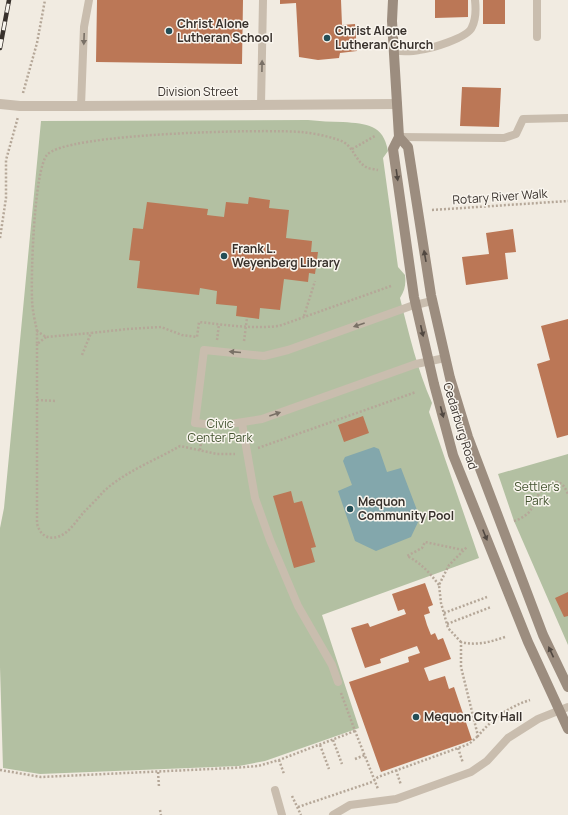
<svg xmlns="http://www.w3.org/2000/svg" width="568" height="815" viewBox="0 0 568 815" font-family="Manrope,sans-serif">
  <rect width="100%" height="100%" fill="#f1ebe1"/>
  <path fill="#b3c0a2" d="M 308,120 C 320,121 331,122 343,122 C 367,124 383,124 388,151 L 383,158 L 398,267 L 405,275 C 406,284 405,290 400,298 C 409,334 417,369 432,403 L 429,412 L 479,558 L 322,615 L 359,728 L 265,761 L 239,766 L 40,774 L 3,768 L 0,667 L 0,528 L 4,508 L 41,121 Z
    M 568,454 L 568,645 L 514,521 L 498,474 Z"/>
  <path fill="#83a7ac" d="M 374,447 L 379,449 L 387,472 L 401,468 L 420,518 L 411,537 L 376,551 L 355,541 L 338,491 L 352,485 L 343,461 L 345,457 Z"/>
  <path fill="#bb7756" d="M 97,0 L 243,0 L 242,64 L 96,62 Z
    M 280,0 L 341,0 L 342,25 L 355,24 L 357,51 L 340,53 L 339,58 L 318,60 L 299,57 L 296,3 L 280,4 Z
    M 435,0 L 468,0 L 468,17 L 435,18 Z
    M 483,0 L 505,0 L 505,24 L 483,24 Z
    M 462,87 L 501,88 L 499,127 L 460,126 Z
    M 249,197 L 270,200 L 269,208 L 289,210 L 286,238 L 312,241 L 311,252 L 318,252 L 315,274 L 309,273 L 308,282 L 284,279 L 280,310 L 260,308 L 259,319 L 236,316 L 237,306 L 216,304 L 217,291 L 200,288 L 199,295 L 137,288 L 140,261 L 129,260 L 133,228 L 143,229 L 147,202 L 208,209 L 207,215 L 224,217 L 226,202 L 248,204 Z
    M 513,229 L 516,252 L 505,253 L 508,279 L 466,285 L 462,257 L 489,254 L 486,233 Z
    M 568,319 L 568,435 L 557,438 L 537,364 L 550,360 L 541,326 Z
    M 363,416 L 369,433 L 344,442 L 338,425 Z
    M 291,491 L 294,503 L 302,501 L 316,547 L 311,548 L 315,562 L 294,568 L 273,496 Z
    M 425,583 L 433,605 L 428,607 L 430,613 L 424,615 L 427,625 L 431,635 L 435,633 L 438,640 L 443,638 L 451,659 L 424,668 L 429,681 L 445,676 L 449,689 L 454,687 L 472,740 L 381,772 L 349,682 L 409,662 L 408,657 L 420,653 L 417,646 L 380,659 L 381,663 L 365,668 L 351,628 L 368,623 L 370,627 L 406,614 L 404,609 L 398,611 L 392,594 Z
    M 568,592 L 568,616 L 564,617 L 555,598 Z"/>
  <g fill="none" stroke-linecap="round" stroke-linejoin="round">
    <path stroke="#b5a798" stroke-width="2.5" stroke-dasharray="2 2" stroke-linecap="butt" d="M 23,93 L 37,43 L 45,0
      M 352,149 L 375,136
      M 432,210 L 568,201
      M 0,238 L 6,198 L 6,160 L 18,117
      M 304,316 L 315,281
      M 37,331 C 35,321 32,309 32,298 C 31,275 34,170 47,155 C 64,133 265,129 301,132 C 313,133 327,136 339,140 C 354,145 354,160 366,167 C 369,169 374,169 378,170
      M 46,337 L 37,344 L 37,331 L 46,337 L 91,333
      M 217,340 L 219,324
      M 244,341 L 247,318
      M 37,344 L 37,400 L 57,401
      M 82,355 L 91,333 L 128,329 L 161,327 L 182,335 L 197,337 L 199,322 C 226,325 252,329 279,326 L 391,286
      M 37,400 L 37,523 C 39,533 46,540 57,537 C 69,534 76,521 84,512 C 90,506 97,499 103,492 C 124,472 154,461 180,446 L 217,454 L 235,454
      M 258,448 L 416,392
      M 200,450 L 202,434
      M 514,521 C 520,519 526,516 530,511 C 537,501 540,482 555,482 C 563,482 565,488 568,494
      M 439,585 C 429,572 421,563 407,556 L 422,548 L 425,542 L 463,550
      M 444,613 L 487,597
      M 447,624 L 491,607
      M 505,637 C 490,642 477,646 461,642 L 461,667 L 478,736 C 492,719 508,707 530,700
      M 461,642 L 448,628 L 441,603 L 439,585 L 449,565 L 467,547
      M 341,693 L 355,731 L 378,789
      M 333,740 L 342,764
      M 320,745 L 329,769
      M 458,748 L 463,763
      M 355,759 L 365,755
      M 279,760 L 284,774
      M 0,770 L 41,777 L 232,768 L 258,766 L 279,760 L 355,731
      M 396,770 L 401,785
      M 158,772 L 159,787
      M 292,796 L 301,815
      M 298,807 L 372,782 L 378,777 L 469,744 L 478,736
      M 160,810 L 161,815"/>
    <path stroke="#c9bdae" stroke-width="8" d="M 537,0 L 537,37
      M 394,51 C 402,51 411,52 419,50 C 430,49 468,38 472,27 C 476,19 476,9 475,0
      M 261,105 L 263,0
      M 81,106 L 84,27 L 89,0
      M 399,137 L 504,138 L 516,134 L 523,119 L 568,118
      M 432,301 L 411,306 L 288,350 L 264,356 L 204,350 L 195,423 L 215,425 L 230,424 L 262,419 L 416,364 L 445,358
      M 242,423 L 255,498 L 270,540 L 298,606 L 332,665 L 338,682
      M 275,790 L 282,815
      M 333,815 L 350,805 L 396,799 L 471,772 L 487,761 L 508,738 L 538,719 L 568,707"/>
    <path stroke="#c9bdae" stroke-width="10" d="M 0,104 L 20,106 L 81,106 L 397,104"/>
    <path stroke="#9c8d7f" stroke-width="10" d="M 393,0 L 392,21 L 399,137 L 393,149 L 414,297 L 434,384 L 453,455 L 528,642 L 568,729
      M 399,137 L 408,147 L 431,295 L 450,378 L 468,437 L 543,635 L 568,687"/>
    <g stroke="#38312c" stroke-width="4.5">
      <path id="rail" d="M 0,48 L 9,0"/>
    </g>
    <use href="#rail" stroke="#f9f5ee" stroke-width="3" stroke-dasharray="9" stroke-linecap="butt"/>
  </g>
  <defs><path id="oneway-solid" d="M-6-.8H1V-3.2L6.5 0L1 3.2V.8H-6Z"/></defs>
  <g fill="#797066">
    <use href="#oneway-solid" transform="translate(84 39) rotate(92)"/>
    <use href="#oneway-solid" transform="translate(262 66) rotate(-89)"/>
    <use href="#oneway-solid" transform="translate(359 325) rotate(161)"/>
    <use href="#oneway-solid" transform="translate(235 352) rotate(-175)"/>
    <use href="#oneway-solid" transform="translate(275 414) rotate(-19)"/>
  </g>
  <g fill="#514841">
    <use href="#oneway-solid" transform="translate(397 175) rotate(82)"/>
    <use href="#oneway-solid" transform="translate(425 256) rotate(-100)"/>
    <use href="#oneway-solid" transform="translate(422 331) rotate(77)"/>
    <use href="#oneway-solid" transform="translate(442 412) rotate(75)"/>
    <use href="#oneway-solid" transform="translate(485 535) rotate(68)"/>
    <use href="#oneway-solid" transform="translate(551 652) rotate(-115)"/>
  </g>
  <g fill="#244e56" stroke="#f9f5ee" stroke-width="1.5">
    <circle cx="169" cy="31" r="4"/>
    <circle cx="327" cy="38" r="4"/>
    <circle cx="224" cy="256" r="4"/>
    <circle cx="350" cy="509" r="4"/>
    <circle cx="416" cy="717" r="4"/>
  </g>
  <g text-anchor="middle" stroke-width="3" stroke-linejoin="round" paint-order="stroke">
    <g font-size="12" font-weight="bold" fill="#38312c" stroke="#f9f5ee" text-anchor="start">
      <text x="177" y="28">Christ Alone<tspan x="177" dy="14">Lutheran School</tspan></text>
      <text x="335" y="35">Christ Alone<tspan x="335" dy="14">Lutheran Church</tspan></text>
      <text x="232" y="253">Frank L.<tspan x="232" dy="14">Weyenberg Library</tspan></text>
      <text x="358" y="506">Mequon<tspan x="358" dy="14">Community Pool</tspan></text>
      <text x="424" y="721">Mequon City Hall</text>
    </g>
    <g font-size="12" fill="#38312c" stroke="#f9f5ee">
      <text x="198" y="96">Division Street</text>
      <text transform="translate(500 197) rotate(-4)" y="4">Rotary River Walk</text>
      <text transform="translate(460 426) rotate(73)" y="4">Cedarburg Road</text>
    </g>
    <g font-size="12" fill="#445431" stroke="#f9f5ee">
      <text x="220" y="428">Civic<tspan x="220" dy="14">Center Park</tspan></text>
      <text x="537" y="491">Settler's<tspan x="537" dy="14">Park</tspan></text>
    </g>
  </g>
</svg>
